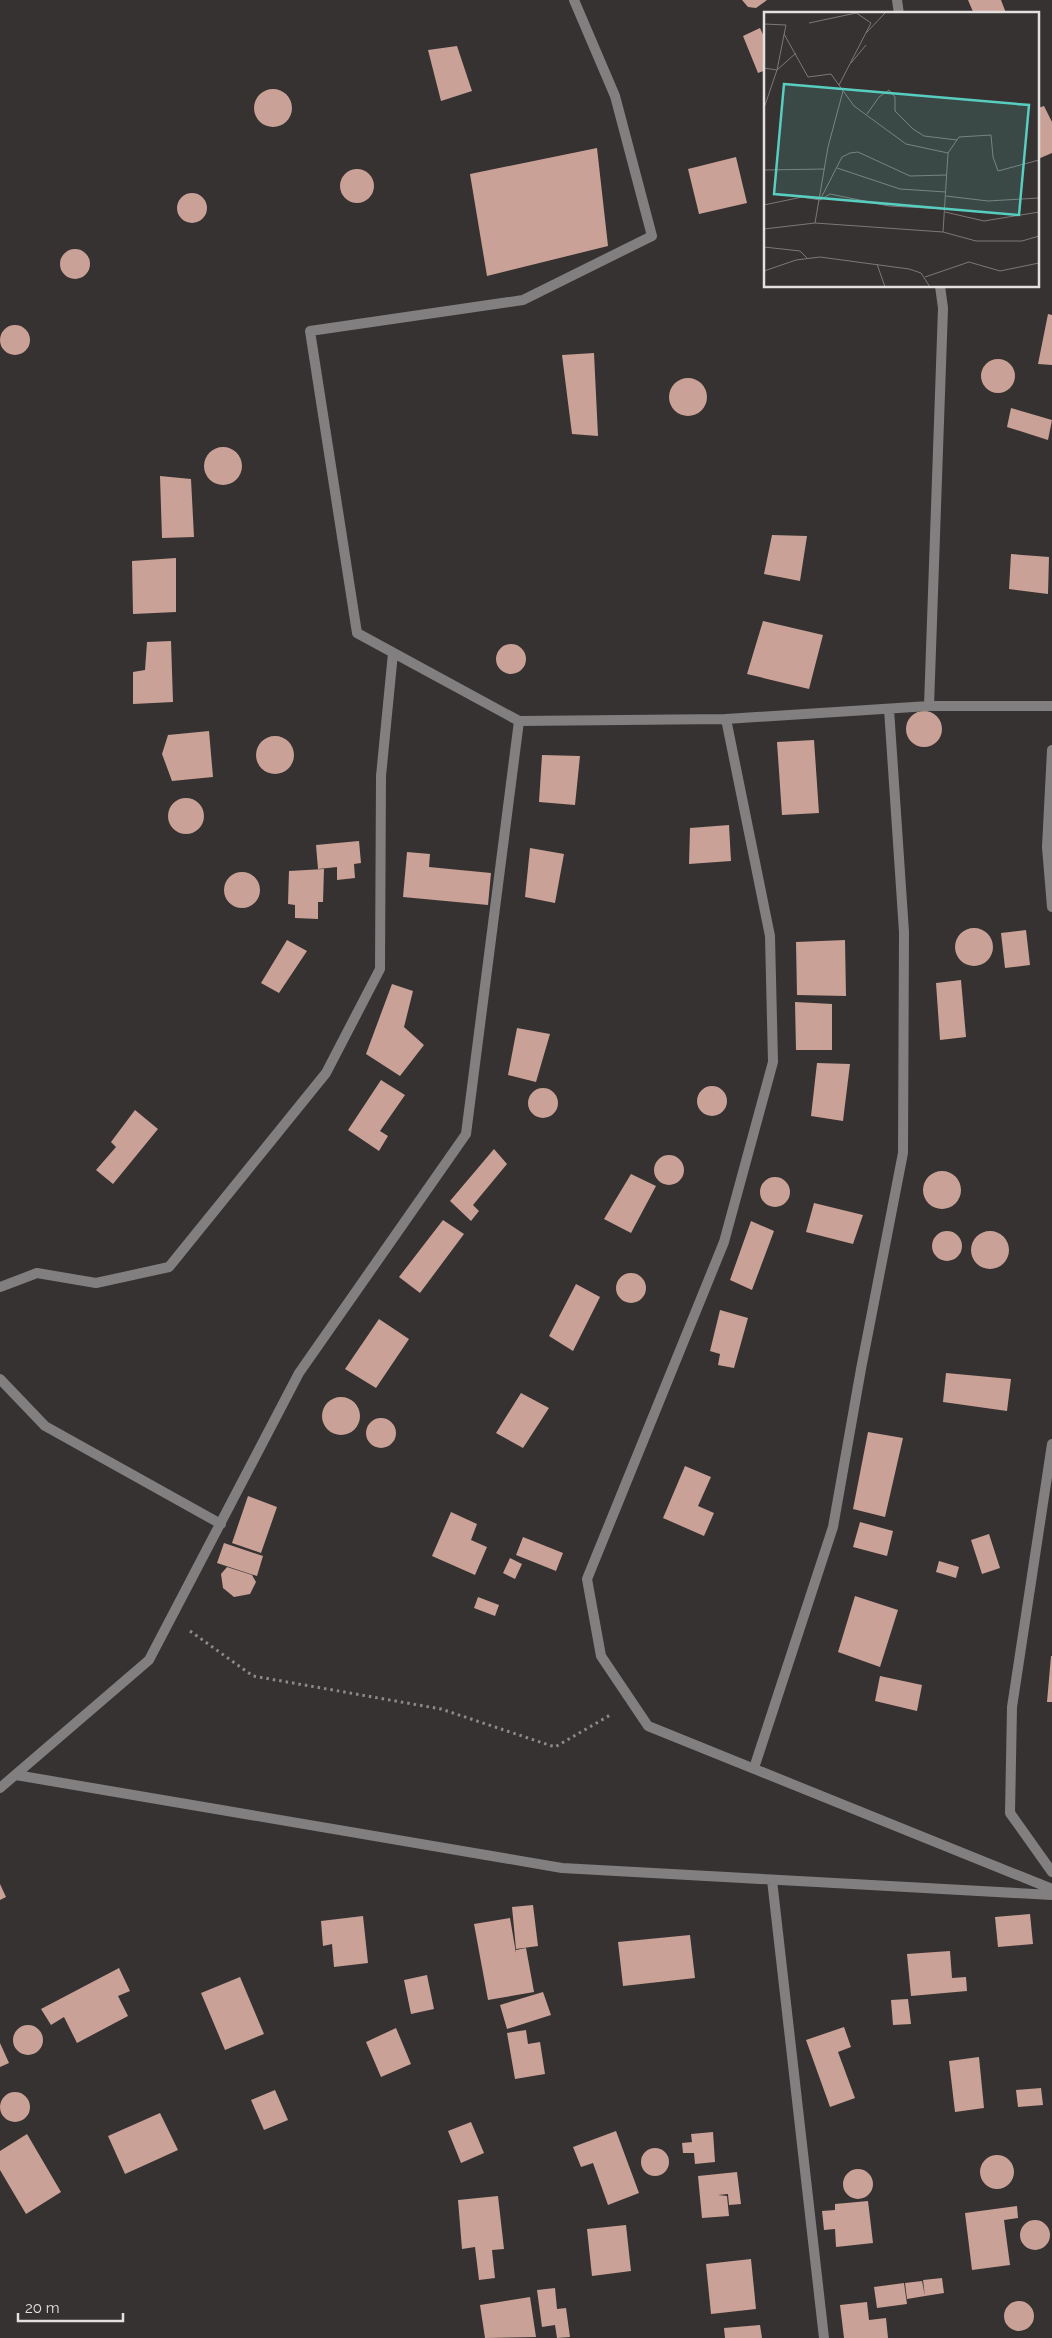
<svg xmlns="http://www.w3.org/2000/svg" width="1052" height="2338" viewBox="0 0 1052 2338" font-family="Raleway,sans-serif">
  <rect width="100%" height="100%" fill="#363231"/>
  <path fill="#caa196" d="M 742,0 L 767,0 L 756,8 L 748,7 Z
    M 968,0 L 1001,0 L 1006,13 L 974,14 Z
    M 760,28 L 766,41 L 766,70 L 758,73 L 743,36 Z
    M 457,46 L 472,91 L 441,101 L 428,50 Z
    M254 108a19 19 0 1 1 38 0a19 19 0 1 1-38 0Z
    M 1044,106 L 1052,122 L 1052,153 L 1038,159 L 1038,108 Z
    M 597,148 L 608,246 L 487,276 L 470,174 Z
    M 736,157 L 747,203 L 699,214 L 688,169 Z
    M340 186a17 17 0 1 1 34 0a17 17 0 1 1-34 0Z
    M177 208a15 15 0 1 1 30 0a15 15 0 1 1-30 0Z
    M60 264a15 15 0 1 1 30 0a15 15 0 1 1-30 0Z
    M 1048,314 L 1052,315 L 1052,365 L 1038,364 Z
    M0 340a15 15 0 1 1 30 0a15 15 0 1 1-30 0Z
    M 594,353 L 598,436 L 572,434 L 562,355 Z
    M981 376a17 17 0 1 1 34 0a17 17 0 1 1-34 0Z
    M669 397a19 19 0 1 1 38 0a19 19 0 1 1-38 0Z
    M 1011,408 L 1052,420 L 1048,440 L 1007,427 Z
    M204 466a19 19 0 1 1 38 0a19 19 0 1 1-38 0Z
    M 160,476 L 191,479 L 194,537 L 162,538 Z
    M 772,535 L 807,536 L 800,581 L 764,574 Z
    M 1011,554 L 1049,557 L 1048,594 L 1009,589 Z
    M 176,558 L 176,612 L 133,614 L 132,561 Z
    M 763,621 L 823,635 L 809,689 L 747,674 Z
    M 171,641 L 173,702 L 133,704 L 133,672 L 145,670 L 147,642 Z
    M496 659a15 15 0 1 1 30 0a15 15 0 1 1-30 0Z
    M906 729a18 18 0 1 1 36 0a18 18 0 1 1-36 0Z
    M 209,731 L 213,777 L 172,781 L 162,754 L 168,735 Z
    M256 755a19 19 0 1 1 38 0a19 19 0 1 1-38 0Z
    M 814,740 L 819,813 L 782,815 L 777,742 Z
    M 542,755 L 580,756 L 575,805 L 539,802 Z
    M168 816a18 18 0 1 1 36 0a18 18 0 1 1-36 0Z
    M 729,825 L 731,861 L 689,864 L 690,828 Z
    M 359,841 L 361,863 L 354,864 L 355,878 L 337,880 L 337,867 L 318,869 L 316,845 Z
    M 530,848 L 564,854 L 555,903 L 525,897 Z
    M 407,852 L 430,854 L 429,867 L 491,873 L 488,905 L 403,897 Z
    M 324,869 L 323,902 L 318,902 L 318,919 L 295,918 L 295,905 L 288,904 L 289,871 Z
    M224 890a18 18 0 1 1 36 0a18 18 0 1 1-36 0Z
    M955 947a19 19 0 1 1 38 0a19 19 0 1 1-38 0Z
    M 1026,930 L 1030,965 L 1005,968 L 1001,933 Z
    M 287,940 L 307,951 L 279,993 L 261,983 Z
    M 845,940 L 846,996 L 797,995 L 796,942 Z
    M 961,980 L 966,1037 L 940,1040 L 936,983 Z
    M 392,984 L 413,991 L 404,1027 L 424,1045 L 400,1076 L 366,1054 Z
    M 795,1002 L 832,1004 L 832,1050 L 796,1050 Z
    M 517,1028 L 550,1034 L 536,1082 L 508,1075 Z
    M 817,1063 L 850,1064 L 843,1121 L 811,1116 Z
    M 381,1080 L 405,1095 L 380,1131 L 388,1136 L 379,1151 L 348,1130 Z
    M697 1101a15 15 0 1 1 30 0a15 15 0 1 1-30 0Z
    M528 1103a15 15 0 1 1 30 0a15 15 0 1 1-30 0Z
    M 135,1110 L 158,1129 L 113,1184 L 96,1170 L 116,1147 L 111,1142 Z
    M 494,1149 L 507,1164 L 473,1205 L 479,1211 L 471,1221 L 450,1201 Z
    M654 1170a15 15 0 1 1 30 0a15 15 0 1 1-30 0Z
    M923 1190a19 19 0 1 1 38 0a19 19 0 1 1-38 0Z
    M 631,1174 L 656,1186 L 631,1233 L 604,1219 Z
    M760 1192a15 15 0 1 1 30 0a15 15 0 1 1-30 0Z
    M 814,1203 L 863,1215 L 853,1244 L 806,1232 Z
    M 443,1220 L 464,1234 L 420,1293 L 399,1277 Z
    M 751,1221 L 774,1231 L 752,1290 L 730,1280 Z
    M932 1246a15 15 0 1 1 30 0a15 15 0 1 1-30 0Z
    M971 1250a19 19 0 1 1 38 0a19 19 0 1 1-38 0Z
    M616 1288a15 15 0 1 1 30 0a15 15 0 1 1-30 0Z
    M 576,1284 L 600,1297 L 573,1351 L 549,1336 Z
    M 720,1310 L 748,1318 L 734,1368 L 718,1365 L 720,1354 L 710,1351 Z
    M 379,1319 L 409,1339 L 376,1388 L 345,1369 Z
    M 946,1373 L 1011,1379 L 1007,1411 L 943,1402 Z
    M 521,1393 L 549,1408 L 523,1448 L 496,1433 Z
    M322 1416a19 19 0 1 1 38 0a19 19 0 1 1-38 0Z
    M366 1433a15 15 0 1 1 30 0a15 15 0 1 1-30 0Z
    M 868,1432 L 903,1438 L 885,1517 L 853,1509 Z
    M 685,1466 L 711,1477 L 698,1506 L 714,1513 L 704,1536 L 663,1518 Z
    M 248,1496 L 277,1507 L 261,1553 L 232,1543 Z
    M 451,1512 L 477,1524 L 471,1540 L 487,1547 L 475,1575 L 432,1556 Z
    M 860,1522 L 893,1531 L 887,1556 L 853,1547 Z
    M 989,1534 L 1000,1568 L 982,1574 L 971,1540 Z
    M 523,1537 L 563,1553 L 556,1571 L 516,1555 Z
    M 224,1543 L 263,1556 L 257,1576 L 217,1563 Z
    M 510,1558 L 522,1564 L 515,1579 L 503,1573 Z
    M 939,1561 L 959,1567 L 956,1578 L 936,1572 Z
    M 227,1567 L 252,1575 L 256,1582 L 250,1594 L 234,1597 L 223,1588 L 221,1574 Z
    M 855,1596 L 898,1610 L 880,1667 L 838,1652 Z
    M 478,1597 L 499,1605 L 495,1616 L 474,1608 Z
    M 1051,1656 L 1052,1656 L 1052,1702 L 1047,1702 Z
    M 880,1676 L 922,1685 L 917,1711 L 875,1701 Z
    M 0,1884 L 6,1897 L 0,1900 Z
    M 533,1905 L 538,1946 L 516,1949 L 512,1907 Z
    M 1030,1914 L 1033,1944 L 998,1947 L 995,1917 Z
    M 363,1916 L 368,1963 L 334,1967 L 332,1944 L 323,1946 L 321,1921 Z
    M 510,1918 L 516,1953 L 516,1950 L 526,1948 L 534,1992 L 488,2000 L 474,1924 Z
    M 690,1935 L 695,1978 L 623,1986 L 618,1942 Z
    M 950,1951 L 952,1978 L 966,1977 L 967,1991 L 911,1996 L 907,1954 Z
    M 119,1968 L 130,1991 L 118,1996 L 128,2016 L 77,2043 L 64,2017 L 51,2025 L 41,2009 Z
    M 427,1975 L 434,2009 L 411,2014 L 404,1980 Z
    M 240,1977 L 264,2034 L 225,2050 L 201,1993 Z
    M 543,1992 L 551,2015 L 507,2029 L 500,2005 Z
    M 908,1999 L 911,2024 L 893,2025 L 891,2000 Z
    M13 2040a15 15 0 1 1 30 0a15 15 0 1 1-30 0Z
    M 844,2027 L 851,2047 L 838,2052 L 855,2098 L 830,2107 L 806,2040 Z
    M 396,2028 L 411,2064 L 381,2077 L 366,2042 Z
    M 526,2030 L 528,2044 L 540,2042 L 545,2074 L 515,2079 L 507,2033 Z
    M 0,2043 L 9,2063 L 0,2067 Z
    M 979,2057 L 984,2108 L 955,2112 L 949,2061 Z
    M 1041,2088 L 1043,2105 L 1018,2107 L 1016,2090 Z
    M 275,2090 L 288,2120 L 264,2130 L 251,2100 Z
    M0 2107a15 15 0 1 1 30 0a15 15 0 1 1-30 0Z
    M 160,2113 L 178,2150 L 125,2174 L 108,2136 Z
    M 471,2122 L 484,2153 L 461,2163 L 448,2131 Z
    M 616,2131 L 639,2193 L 608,2205 L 593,2163 L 581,2167 L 573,2147 Z
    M 713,2132 L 715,2162 L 695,2164 L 694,2153 L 683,2153 L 682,2143 L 692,2142 L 691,2134 Z
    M 27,2134 L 61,2192 L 26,2214 L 0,2170 L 0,2151 Z
    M641 2162a14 14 0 1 1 28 0a14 14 0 1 1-28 0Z
    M980 2172a17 17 0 1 1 34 0a17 17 0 1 1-34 0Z
    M843 2184a15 15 0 1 1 30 0a15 15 0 1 1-30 0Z
    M 737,2172 L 741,2204 L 729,2205 L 728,2194 L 718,2195 L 727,2196 L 729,2216 L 702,2218 L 698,2176 Z
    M 498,2196 L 504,2249 L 492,2250 L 495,2278 L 479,2280 L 475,2247 L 462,2249 L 458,2200 Z
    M 868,2201 L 873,2243 L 836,2247 L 835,2229 L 824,2230 L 822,2211 L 835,2210 L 835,2204 Z
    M 1017,2206 L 1018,2218 L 1004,2220 L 1010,2265 L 972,2270 L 965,2213 Z
    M1020 2235a15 15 0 1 1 30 0a15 15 0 1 1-30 0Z
    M 626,2225 L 631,2271 L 592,2276 L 587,2229 Z
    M 751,2259 L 756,2309 L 711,2314 L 706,2264 Z
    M 942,2278 L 944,2293 L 925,2296 L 923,2280 Z
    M 922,2281 L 925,2296 L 907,2299 L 905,2283 Z
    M 904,2283 L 907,2304 L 877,2308 L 874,2287 Z
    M 555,2288 L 557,2309 L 566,2308 L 570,2337 L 557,2338 L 555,2325 L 542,2327 L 537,2290 Z
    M 530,2297 L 536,2337 L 485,2338 L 480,2305 Z
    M1004 2316a15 15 0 1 1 30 0a15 15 0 1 1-30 0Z
    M 867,2302 L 869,2320 L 886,2318 L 888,2338 L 844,2338 L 840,2305 Z
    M 760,2325 L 762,2338 L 725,2338 L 724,2328 Z"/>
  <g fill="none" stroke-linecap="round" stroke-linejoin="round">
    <path stroke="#8d8a89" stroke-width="3" stroke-dasharray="2.5 4" stroke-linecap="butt" d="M 190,1631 L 253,1676 L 441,1709 L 555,1747 L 612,1714"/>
    <path stroke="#817f7f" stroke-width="10" d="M 574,0 L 615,96 L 652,236 L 523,300 L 310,331 L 357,633 L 519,721 L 726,719 L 929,706 L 1052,706
      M 897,0 L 899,14
      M 929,706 L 943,308 L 940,286
      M 726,719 L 770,936 L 773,1062 L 724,1242 L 587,1579 L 601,1656 L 648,1726 L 1052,1889
      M 1052,750 L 1047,847 L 1052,907
      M 0,1287 L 37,1273 L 96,1283 L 169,1267 L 326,1073 L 380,969 L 381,776 L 393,653
      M 0,1379 L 45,1426 L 221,1524
      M 1052,1444 L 1012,1707 L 1010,1813 L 1052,1872
      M 754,1768 L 833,1527 L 861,1369 L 903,1153 L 904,932 L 889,709
      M 16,1775 L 562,1868 L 1052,1895
      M 0,1788 L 149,1660 L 299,1373 L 466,1134 L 519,721
      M 772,1880 L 824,2338"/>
  </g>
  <g transform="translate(764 12)">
    <rect width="275" height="275" fill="#363231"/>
    <path fill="none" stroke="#7b7877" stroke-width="1" d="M 45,11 L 92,1M 0,12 L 22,13 L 13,58 L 0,96M 102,21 L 122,0M 20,22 L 44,65 L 67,62 L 90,94 L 142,132 L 184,141M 87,51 L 102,33M 0,56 L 13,58 L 32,41M 75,73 L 107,11 L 91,0M 103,102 L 115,85 L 125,78 L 131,85 L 131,99 L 149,117 L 160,124 L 193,128M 73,156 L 136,177 L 182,180M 0,158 L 61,157M 182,184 L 224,189 L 275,186M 56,188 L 78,145 L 86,141 L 94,140 L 146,164 L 183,163M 0,193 L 38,185 L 56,188 L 66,182 L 125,194 L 181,197M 181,200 L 220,209 L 275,200M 51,211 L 64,135 L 79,79M 0,217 L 51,211 L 179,220 L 212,229 L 258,229 L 275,224M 179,220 L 184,141 L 195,125 L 227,123 L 229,145 L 234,159 L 275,148M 0,235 L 36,239 L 43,246M 113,252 L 121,275M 0,259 L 32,248 L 56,245 L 145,257 L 157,261 L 166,275M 161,265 L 205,250 L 236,259 L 275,251"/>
    <path fill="#58cec0" fill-opacity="0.15" stroke="#58cec0" stroke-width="2.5" d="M 20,72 L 265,93 L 255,203 L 10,182 Z"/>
    <rect width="275" height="275" fill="none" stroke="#e3e0e0" stroke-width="2.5"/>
  </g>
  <path d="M18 2313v8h105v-8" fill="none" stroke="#e3e0e0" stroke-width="2.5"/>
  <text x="25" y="2313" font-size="15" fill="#e3e0e0" stroke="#363231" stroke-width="4" paint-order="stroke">20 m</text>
</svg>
